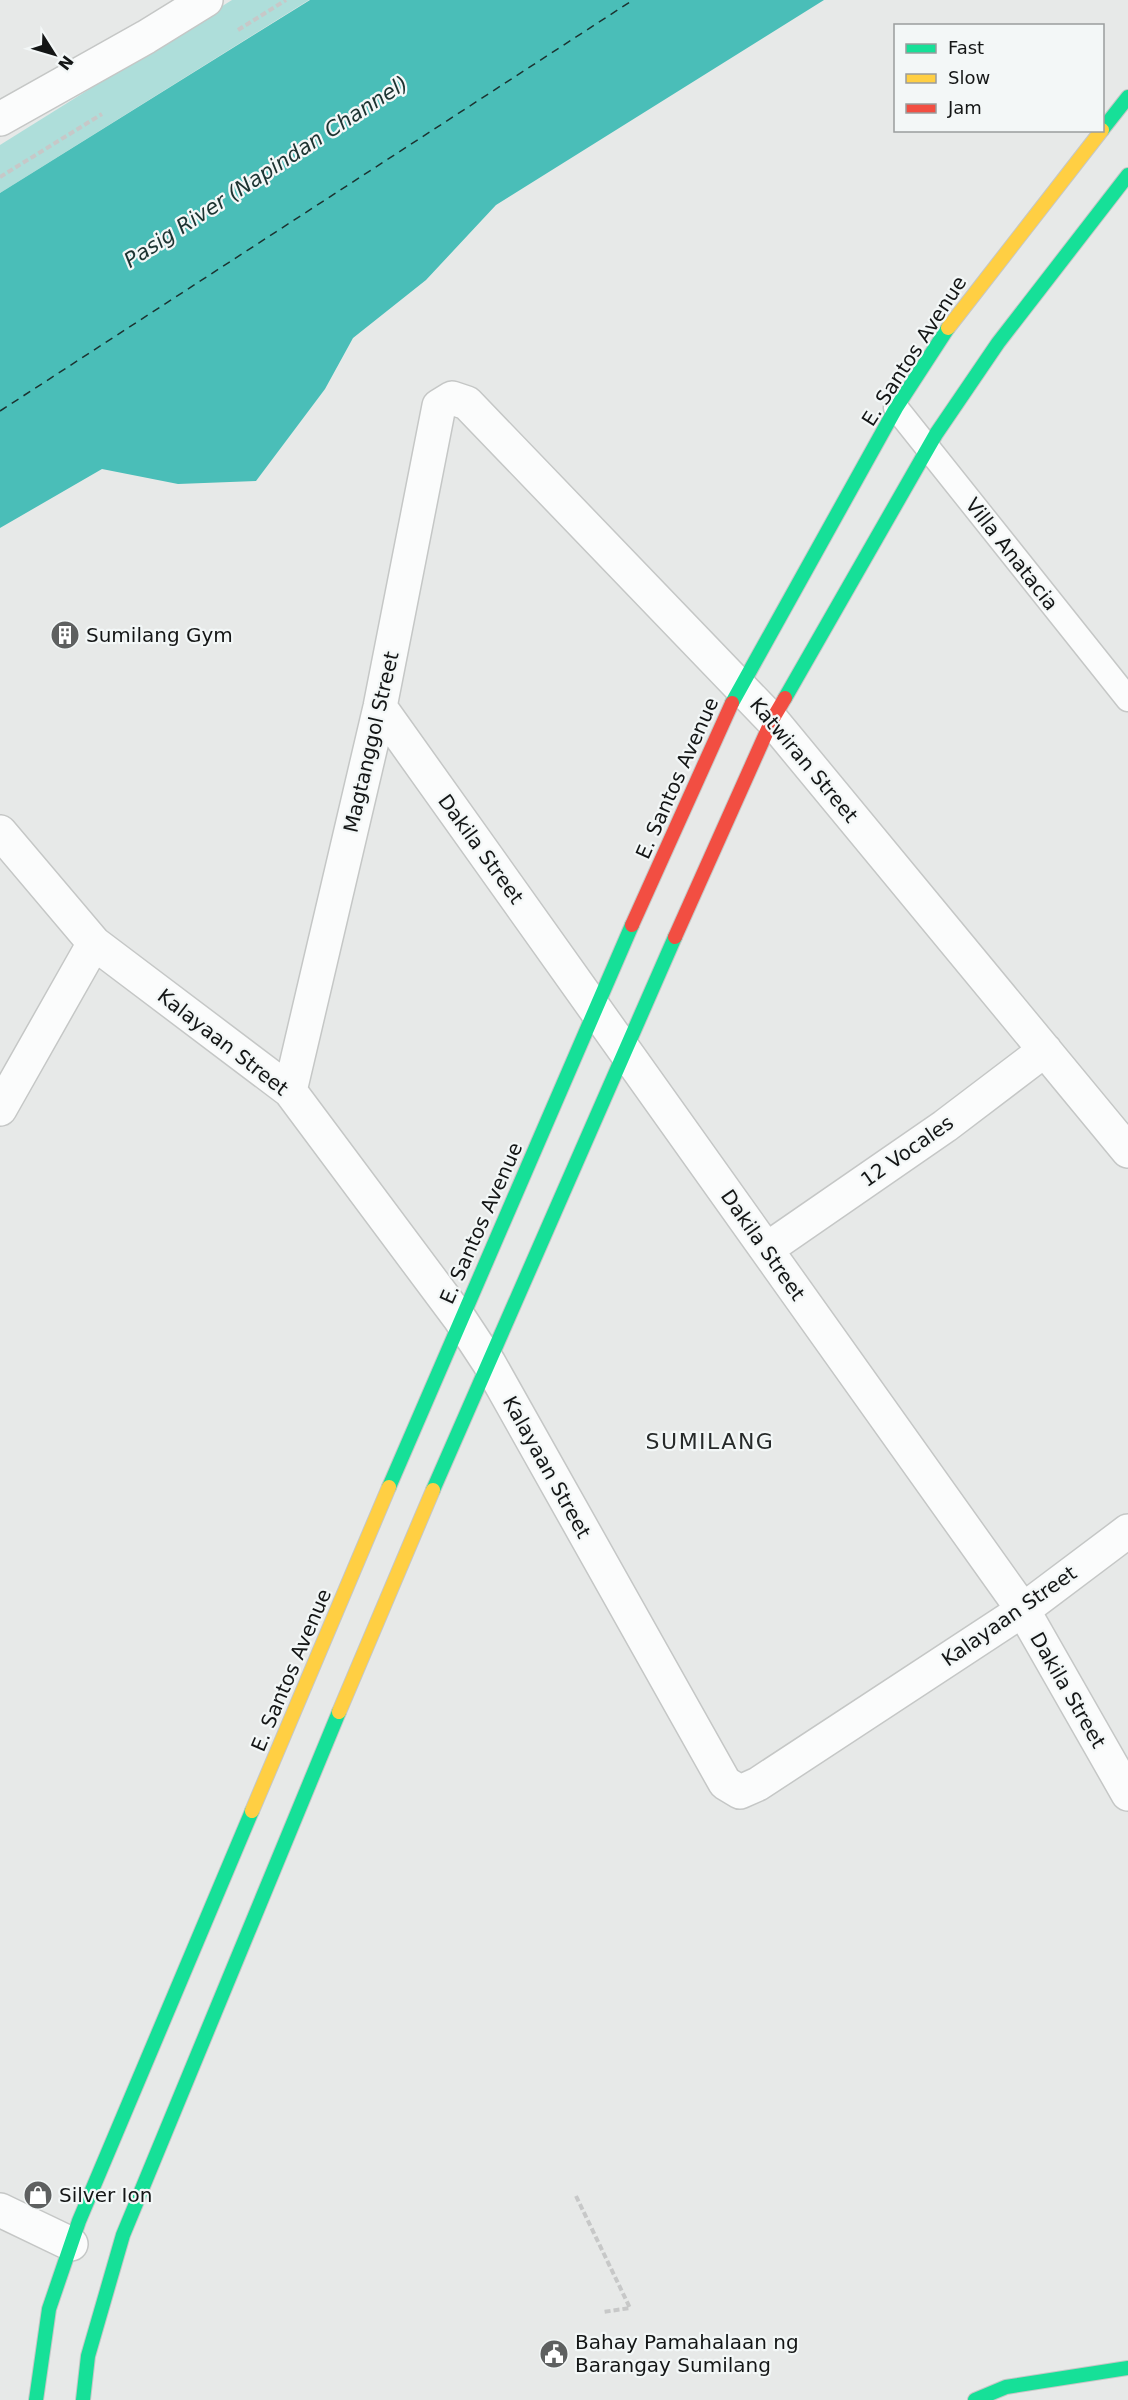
<svg xmlns="http://www.w3.org/2000/svg" width="1128" height="2400" viewBox="0 0 1128 2400" font-family="'DejaVu Sans',sans-serif">
  <rect width="100%" height="100%" fill="#e7e9e8"/>
  <path fill="#aededa" d="M 232,0 L 309,0 L 0,193 L 0,145 Z"/>
  <path fill="#4abeb8" d="M 310,0 L 824,0 L 496,205 L 426,280 L 353,338 L 325,389 L 256,481 L 178,484 L 102,469 L 0,528 L 0,193 Z"/>
  <g fill="none" stroke-linecap="round" stroke-linejoin="round">
    <path stroke="#1c3331" stroke-width="1.5" stroke-dasharray="8 6" stroke-linecap="butt" d="M 0,411 L 633,0"/>
    <g stroke="#c5c7c6" stroke-width="27">
      <path id="lane" d="M 896,408 L 1128,699"/>
    </g>
    <g stroke="#c5c7c6" stroke-width="36">
      <path id="street" d="M 0,119 L 146,37 L 206,0
        M 380,707 L 1023,1610 L 1128,1794
        M 0,832 L 94,943 L 290,1091 L 460,1319 L 489,1363 L 725,1783 L 740,1792 L 758,1784 L 1023,1610 L 1128,1531
        M 290,1091 L 380,707 L 439,406 L 452,398 L 467,403 L 772,720 L 1128,1151
        M 0,1109 L 94,943
        M 767,1249 L 945,1126 L 1045,1050
        M 0,2210 L 71,2244"/>
    </g>
    <g stroke="#c5c7c6" stroke-width="16">
      <path id="fast" d="M 1102,130 L 1128,97
        M 785,698 L 936,434 L 998,343 L 1128,175
        M 732,703 L 896,408 L 948,328
        M 389,1487 L 632,925
        M 433,1490 L 675,937
        M 36,2400 L 49,2309 L 79,2221 L 252,1811
        M 83,2400 L 88,2356 L 123,2235 L 339,1712
        M 975,2400 L 1006,2387 L 1128,2368"/>
    </g>
    <g stroke="#c5c7c6" stroke-width="16">
      <path id="slow" d="M 948,328 L 1102,130
        M 339,1712 L 433,1490
        M 252,1811 L 389,1487"/>
    </g>
    <g stroke="#c5c7c6" stroke-width="16">
      <path id="jam" d="M 632,925 L 732,703
        M 675,937 L 772,720 L 785,698"/>
    </g>
    <path stroke="#c7c8c8" stroke-width="4" stroke-dasharray="6 3" stroke-linecap="butt" d="M 238,30 L 286,0
      M 0,177 L 102,114
      M 576,2196 L 630,2308 L 603,2312"/>
    <use href="#lane" stroke="#fbfcfc" stroke-width="24"/>
    <use href="#street" stroke="#fbfcfc" stroke-width="33"/>
    <use href="#fast" stroke="#16e098" stroke-width="14"/>
    <use href="#slow" stroke="#ffcf43" stroke-width="14"/>
    <use href="#jam" stroke="#f24e42" stroke-width="14"/>
  </g>
  <defs>
    <g id="building-disc" transform="scale(1.5)"><circle r="9.5" fill="#5e6060" stroke="#f3f7f7"/><path d="M-4-6H4V6H1V3H-1V6H-4ZM-2.5-4.3h1.7v1.8h-1.7ZM.8-4.3h1.7v1.8H.8ZM-2.5-1h1.7V.8h-1.7ZM.8-1h1.7V.8H.8Z" fill="#fff"/></g>
    <g id="shop-disc" transform="scale(1.5)"><circle r="9.5" fill="#5e6060" stroke="#f3f7f7"/><path d="M-5-2.5h2.3a2.7 3.5 0 0 1 5.4 0H5L5.5 6h-11ZM-1.5-2.5h3a1.5 2.3 0 0 0-3 0Z" fill="#fff"/></g>
    <g id="civic-disc" transform="scale(1.5)"><circle r="9.5" fill="#5e6060" stroke="#f3f7f7"/><path d="M-.6-6.5H3V-4.5H.6V-3L4-1V1h2V6H-6V1h2V-1L-.6-3ZM-1.2 2.5V6h2.4V2.5Z" fill="#fff"/></g>
  </defs>
  <g fill-rule="evenodd">
    <use href="#building-disc" x="65" y="635"/>
    <use href="#shop-disc" x="38" y="2195"/>
    <use href="#civic-disc" x="554" y="2354"/>
  </g>
  <g text-anchor="middle" stroke-width="4.5" stroke-linejoin="round" paint-order="stroke">
    <g font-size="20" fill="#141616" stroke="#f3f7f7">
      <text transform="translate(914 351) rotate(-57)" y="7">E. Santos Avenue</text>
      <text transform="translate(1012 554) rotate(52)" y="7">Villa Anatacia</text>
      <text transform="translate(371 742) rotate(-77)" y="7">Magtanggol Street</text>
      <text transform="translate(804 760) rotate(50)" y="7">Katwiran Street</text>
      <text transform="translate(677 778) rotate(-66)" y="7">E. Santos Avenue</text>
      <text transform="translate(481 849) rotate(54)" y="7">Dakila Street</text>
      <text transform="translate(223 1042) rotate(38)" y="7">Kalayaan Street</text>
      <text transform="translate(907 1151) rotate(-35)" y="7">12 Vocales</text>
      <text transform="translate(481 1223) rotate(-66)" y="7">E. Santos Avenue</text>
      <text transform="translate(763 1245) rotate(55)" y="7">Dakila Street</text>
      <text transform="translate(547 1467) rotate(61)" y="7">Kalayaan Street</text>
      <text transform="translate(1009 1616) rotate(-35)" y="7">Kalayaan Street</text>
      <text transform="translate(291 1670) rotate(-67)" y="7">E. Santos Avenue</text>
      <text transform="translate(1068 1690) rotate(60)" y="7">Dakila Street</text>
    </g>
    <g font-size="20" fill="#141616" stroke="#f3f7f7" text-anchor="start">
      <text x="86" y="642">Sumilang Gym</text>
      <text x="59" y="2202">Silver Ion</text>
      <text x="575" y="2349">Bahay Pamahalaan ng<tspan x="575" dy="23">Barangay Sumilang</tspan></text>
    </g>
    <g font-size="21" font-style="italic" fill="#1c3331" stroke="#f3f7f7">
      <text transform="translate(266 172) rotate(-33)" y="7">Pasig River (Napindan Channel)</text>
    </g>
    <g font-size="22" letter-spacing="1.5" fill="#272a2a" stroke="#f3f7f7">
      <text x="710" y="1449">SUMILANG</text>
    </g>
  </g>
  <rect x="894" y="24" width="210" height="108" fill="#f3f7f7" stroke="#9a9d9d" stroke-width="1.5"/>
  <rect x="906" y="44" width="30" height="9" fill="#16e098" stroke="#9a9d9d" stroke-width="1.5"/>
  <text x="948" y="54" font-size="18" fill="#141616">Fast</text>
  <rect x="906" y="74" width="30" height="9" fill="#ffcf43" stroke="#9a9d9d" stroke-width="1.5"/>
  <text x="948" y="84" font-size="18" fill="#141616">Slow</text>
  <rect x="906" y="104" width="30" height="9" fill="#f24e42" stroke="#9a9d9d" stroke-width="1.5"/>
  <text x="948" y="114" font-size="18" fill="#141616">Jam</text>
  <g transform="translate(54 54) rotate(127)" stroke="#f3f7f7" stroke-width="4.5" paint-order="stroke">
  <path d="M0-4.5L10 22L0 15L-10 22Z" fill="#141616"/>
  <text y="-9" font-size="16" font-weight="bold" text-anchor="middle" fill="#141616">N</text>
  </g>
</svg>
